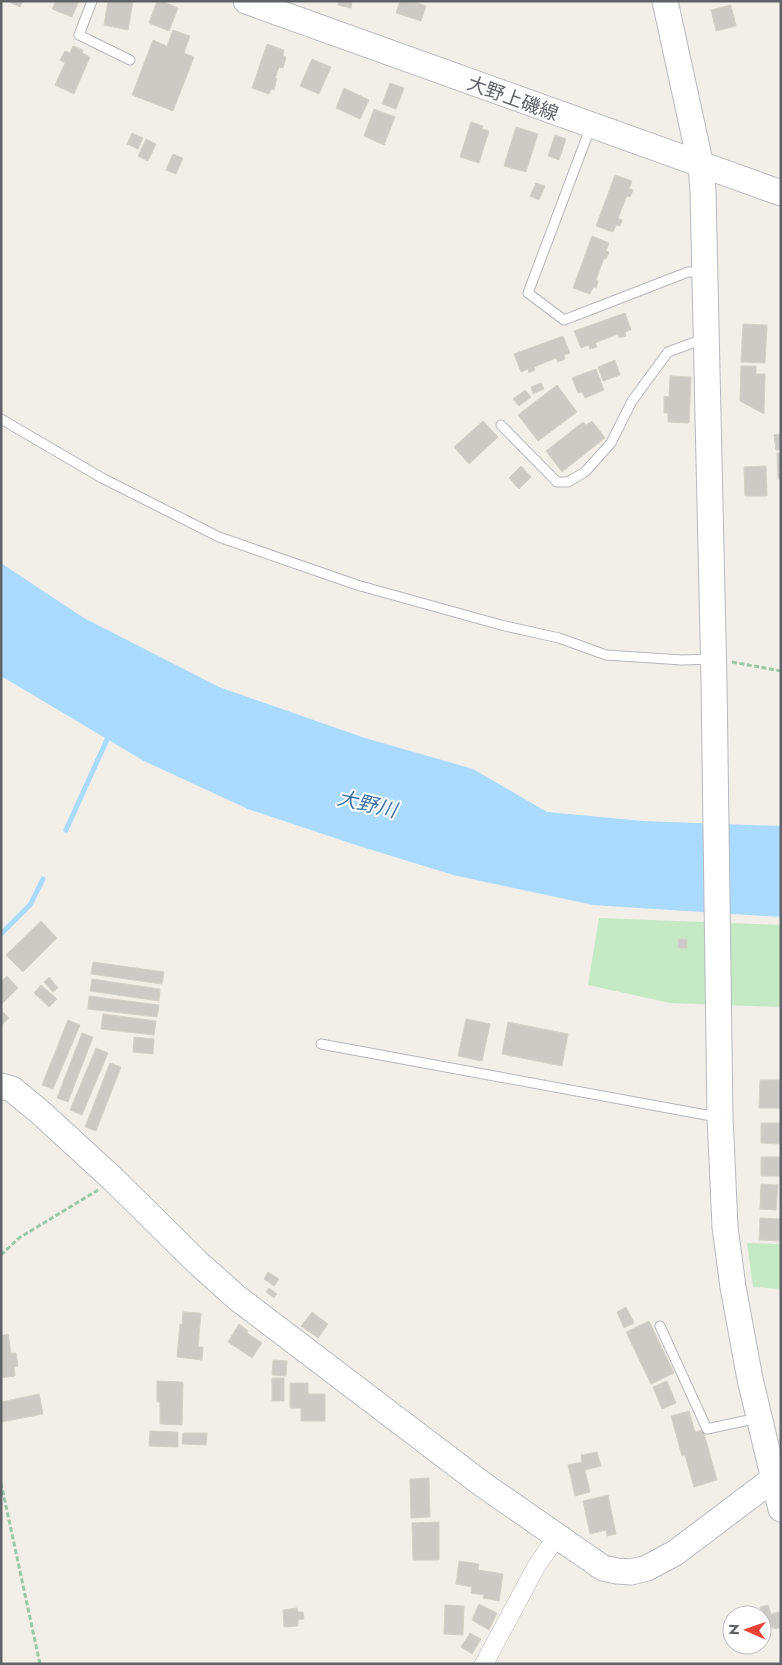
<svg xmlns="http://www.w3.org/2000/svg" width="782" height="1665" viewBox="0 0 782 1665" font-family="Jost,'Noto Sans JP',sans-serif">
  <rect width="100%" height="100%" fill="#f1efe8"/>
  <path fill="#c5e8c5" d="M 599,918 L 781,925 L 781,1007 L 670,1003 L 588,985 Z
    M 747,1243 L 781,1244 L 781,1289 L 753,1287 Z"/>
  <path fill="#aadaff" d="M 1,563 L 84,618 L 219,687 L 365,738 L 473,769 L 547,812 L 643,821 L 781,826 L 781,917 L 593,905 L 453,875 L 356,845 L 248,809 L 144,761 L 1,676 Z"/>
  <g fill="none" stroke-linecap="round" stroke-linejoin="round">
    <path stroke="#aadaff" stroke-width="5" d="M 66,830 L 110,733
      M 1,934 L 30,905 L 43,879"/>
  </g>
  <path fill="#cccac5" stroke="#d6d1c6" d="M 7,1 L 23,1 L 20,7 Z
    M 56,1 L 79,1 L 72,17 L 52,9 Z
    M 108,1 L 133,1 L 128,30 L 104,25 Z
    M 157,1 L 162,1 L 178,8 L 169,31 L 149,23 Z
    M 339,1 L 352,1 L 351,8 L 338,5 Z
    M 400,1 L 411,1 L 426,6 L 421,21 L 396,13 Z
    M 731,5 L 736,26 L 716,31 L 711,10 Z
    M 173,30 L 190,36 L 184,53 L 194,57 L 173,111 L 132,95 L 153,40 L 167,46 Z
    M 267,44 L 284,50 L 283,56 L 286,57 L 283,68 L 279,67 L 275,78 L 277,78 L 274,90 L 271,89 L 269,94 L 252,88 Z
    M 73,46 L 83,50 L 82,53 L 90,57 L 74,94 L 55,85 L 65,63 L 60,60 L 65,51 L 70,53 Z
    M 312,59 L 331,67 L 319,94 L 300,86 Z
    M 390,83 L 404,88 L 396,109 L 382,104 Z
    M 344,88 L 369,100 L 360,119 L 336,108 Z
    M 374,109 L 395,117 L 384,145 L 364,136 Z
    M 471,122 L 483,126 L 482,129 L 489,131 L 479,163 L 460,157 Z
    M 516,127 L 538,134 L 526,172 L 504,166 Z
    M 132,133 L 143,138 L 138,149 L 127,144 Z
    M 555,135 L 566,139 L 559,160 L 548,156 Z
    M 146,139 L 156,144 L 148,161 L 138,156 Z
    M 173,154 L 183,158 L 176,174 L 166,170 Z
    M 615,175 L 632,181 L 629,189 L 633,190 L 630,197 L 627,196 L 618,218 L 622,220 L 620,226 L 616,225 L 613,232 L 596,226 Z
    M 536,183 L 545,186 L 539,200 L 530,196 Z
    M 592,236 L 609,243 L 606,251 L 609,252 L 606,259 L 604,258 L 596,280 L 598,281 L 596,288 L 593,287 L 590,294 L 573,288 Z
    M 625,313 L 631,330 L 625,332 L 626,336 L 619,338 L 618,334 L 595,343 L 597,347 L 590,349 L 589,345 L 581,348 L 574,331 Z
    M 743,324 L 767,325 L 765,363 L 741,362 Z
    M 563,336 L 570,353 L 564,355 L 565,359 L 558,362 L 556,358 L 534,367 L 535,370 L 529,373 L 528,369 L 521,372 L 514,354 Z
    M 615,360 L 620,375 L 603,381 L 598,367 Z
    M 741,366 L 756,366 L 756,374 L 765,374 L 764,414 L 740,401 Z
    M 596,369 L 604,390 L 585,398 L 582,392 L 578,393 L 572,378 Z
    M 670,376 L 691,377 L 689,423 L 668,422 L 668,413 L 664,413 L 664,396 L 669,397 Z
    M 541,383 L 544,389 L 533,394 L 531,387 Z
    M 557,385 L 577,412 L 538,441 L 518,415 Z
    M 525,390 L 531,397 L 519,406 L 513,399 Z
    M 483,421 L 498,437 L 469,464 L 454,447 Z
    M 592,421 L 605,438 L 562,472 L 546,451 L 583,422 L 586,425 Z
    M 781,434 L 781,450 L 776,450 L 774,435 Z
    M 777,453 L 781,453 L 781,479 L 778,479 Z
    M 521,466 L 531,477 L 519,489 L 509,478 Z
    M 766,466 L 767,496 L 745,496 L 744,467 Z
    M 41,921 L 57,938 L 23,972 L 6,955 Z
    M 678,939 L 687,939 L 687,948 L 678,948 Z
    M 93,962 L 164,972 L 162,984 L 91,974 Z
    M 7,976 L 18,988 L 1,1005 L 1,982 Z
    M 49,977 L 58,988 L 53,992 L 44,982 Z
    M 92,979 L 160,989 L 159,1001 L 90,991 Z
    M 41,985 L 57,999 L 49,1007 L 34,993 Z
    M 89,996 L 159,1005 L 157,1017 L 88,1009 Z
    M 1,1010 L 9,1018 L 1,1026 Z
    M 103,1014 L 156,1021 L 154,1035 L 101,1029 Z
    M 466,1019 L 490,1024 L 482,1061 L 458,1056 Z
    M 68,1020 L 80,1025 L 53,1089 L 42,1085 Z
    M 508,1022 L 568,1034 L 562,1066 L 502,1054 Z
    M 82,1033 L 93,1037 L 68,1102 L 57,1098 Z
    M 134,1037 L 154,1039 L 153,1054 L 133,1052 Z
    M 96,1048 L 108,1053 L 82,1115 L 70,1110 Z
    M 110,1063 L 121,1067 L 96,1131 L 85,1127 Z
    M 760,1080 L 781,1080 L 781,1108 L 759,1108 Z
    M 761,1123 L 781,1123 L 781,1144 L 761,1143 Z
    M 761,1157 L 781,1157 L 781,1176 L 761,1176 Z
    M 761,1184 L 778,1185 L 776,1210 L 760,1209 Z
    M 760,1218 L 780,1219 L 780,1241 L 759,1240 Z
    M 268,1272 L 279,1279 L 274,1286 L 264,1279 Z
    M 269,1288 L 277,1294 L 274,1298 L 266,1292 Z
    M 626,1307 L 634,1323 L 624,1328 L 617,1312 Z
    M 183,1312 L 201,1313 L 198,1347 L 203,1347 L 202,1360 L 177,1357 L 180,1324 L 182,1325 Z
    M 312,1312 L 328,1324 L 318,1338 L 301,1326 Z
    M 649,1321 L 674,1373 L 651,1384 L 626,1332 Z
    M 239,1324 L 248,1331 L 247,1333 L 262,1343 L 252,1358 L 228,1342 Z
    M 8,1334 L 11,1353 L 16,1353 L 18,1366 L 14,1367 L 15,1376 L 1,1378 L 1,1336 Z
    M 273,1360 L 287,1361 L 286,1376 L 272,1375 Z
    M 272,1378 L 284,1378 L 284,1401 L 272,1401 Z
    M 157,1381 L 183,1382 L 182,1425 L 160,1424 L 160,1402 L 157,1402 Z
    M 667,1381 L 676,1403 L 662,1409 L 653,1387 Z
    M 290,1383 L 308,1383 L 308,1394 L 325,1394 L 325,1421 L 301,1421 L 301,1408 L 290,1408 Z
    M 39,1394 L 43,1414 L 1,1422 L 1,1402 Z
    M 689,1411 L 695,1432 L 703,1430 L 717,1480 L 694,1487 L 685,1455 L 682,1456 L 671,1416 Z
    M 150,1431 L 178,1432 L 178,1447 L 149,1446 Z
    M 183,1433 L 207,1433 L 206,1445 L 182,1444 Z
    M 597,1452 L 601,1466 L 585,1470 L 590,1492 L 575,1496 L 568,1465 L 582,1462 L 581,1455 Z
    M 429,1478 L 430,1517 L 411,1518 L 410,1479 Z
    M 608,1495 L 616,1534 L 607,1536 L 606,1530 L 590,1534 L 583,1501 Z
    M 439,1522 L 439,1560 L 413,1560 L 412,1523 Z
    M 459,1561 L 479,1564 L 478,1570 L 503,1574 L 499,1601 L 483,1598 L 484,1595 L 471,1593 L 472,1587 L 456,1584 Z
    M 479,1604 L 497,1613 L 489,1630 L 472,1620 Z
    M 445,1605 L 464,1606 L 463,1635 L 444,1634 Z
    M 768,1605 L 771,1614 L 779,1612 L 781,1627 L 774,1629 L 774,1627 L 762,1630 L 762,1615 L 759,1615 L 762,1614 L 760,1607 Z
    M 297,1608 L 298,1612 L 303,1612 L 304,1619 L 298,1620 L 298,1626 L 284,1627 L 283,1610 Z
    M 470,1633 L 481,1639 L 472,1654 L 461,1647 Z"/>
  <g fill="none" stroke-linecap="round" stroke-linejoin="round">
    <g stroke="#b5b8bc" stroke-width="11">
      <path id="lane" d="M 92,1 L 79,35 L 130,60
        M 591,126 L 528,293 L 564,320 L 688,272 L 704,272
        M 1,419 L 102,478 L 219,537 L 357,585 L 501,625 L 559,638 L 606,655 L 682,660 L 713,659
        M 501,425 L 557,482 L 568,482 L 585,472 L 611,443 L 632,401 L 668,352 L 703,339
        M 321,1044 L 717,1117
        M 660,1326 L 707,1429 L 758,1418"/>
    </g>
    <g stroke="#b5b8bc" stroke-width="19">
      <path id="street" d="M 484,1664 L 536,1567 L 557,1536"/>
    </g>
    <g stroke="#b6babf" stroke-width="27">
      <path id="secondary" d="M 246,1 L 781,193
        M 665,1 L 701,166 L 703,192 L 714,682 L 720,1117 L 725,1227 L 733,1287 L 750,1379 L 781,1509
        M 1,1086 L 12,1089 L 41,1113 L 114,1180 L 197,1262 L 236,1297 L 482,1484 L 603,1568 L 617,1571 L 631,1572 L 647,1568 L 675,1553 L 781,1473"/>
    </g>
    <path stroke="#9cc7a9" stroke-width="3" stroke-dasharray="5 2.5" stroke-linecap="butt" d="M 732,662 L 781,671
      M 1,1255 L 19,1238 L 98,1190
      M 1,1483 L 40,1664"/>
    <use href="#lane" stroke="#fff" stroke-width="9"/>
    <use href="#street" stroke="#fff" stroke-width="18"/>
    <use href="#secondary" stroke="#fff" stroke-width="25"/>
  </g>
  <g text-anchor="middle" stroke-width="4" stroke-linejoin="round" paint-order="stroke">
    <g font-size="19" fill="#5f6368" stroke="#fff">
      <text transform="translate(513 98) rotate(20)" y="7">大野上磯線</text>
    </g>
    <g font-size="20" font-style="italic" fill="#4174aa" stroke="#fff">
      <text transform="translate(367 804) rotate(13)" y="7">大野川</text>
    </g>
  </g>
  <rect width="782" height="1665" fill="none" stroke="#5f6368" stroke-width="5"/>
  <g transform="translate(747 1630) rotate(272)"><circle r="24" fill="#ffffff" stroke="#bfc1c3"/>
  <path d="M0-4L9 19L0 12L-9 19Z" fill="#ea4335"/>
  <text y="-8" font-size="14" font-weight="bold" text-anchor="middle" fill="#5f6368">N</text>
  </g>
</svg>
